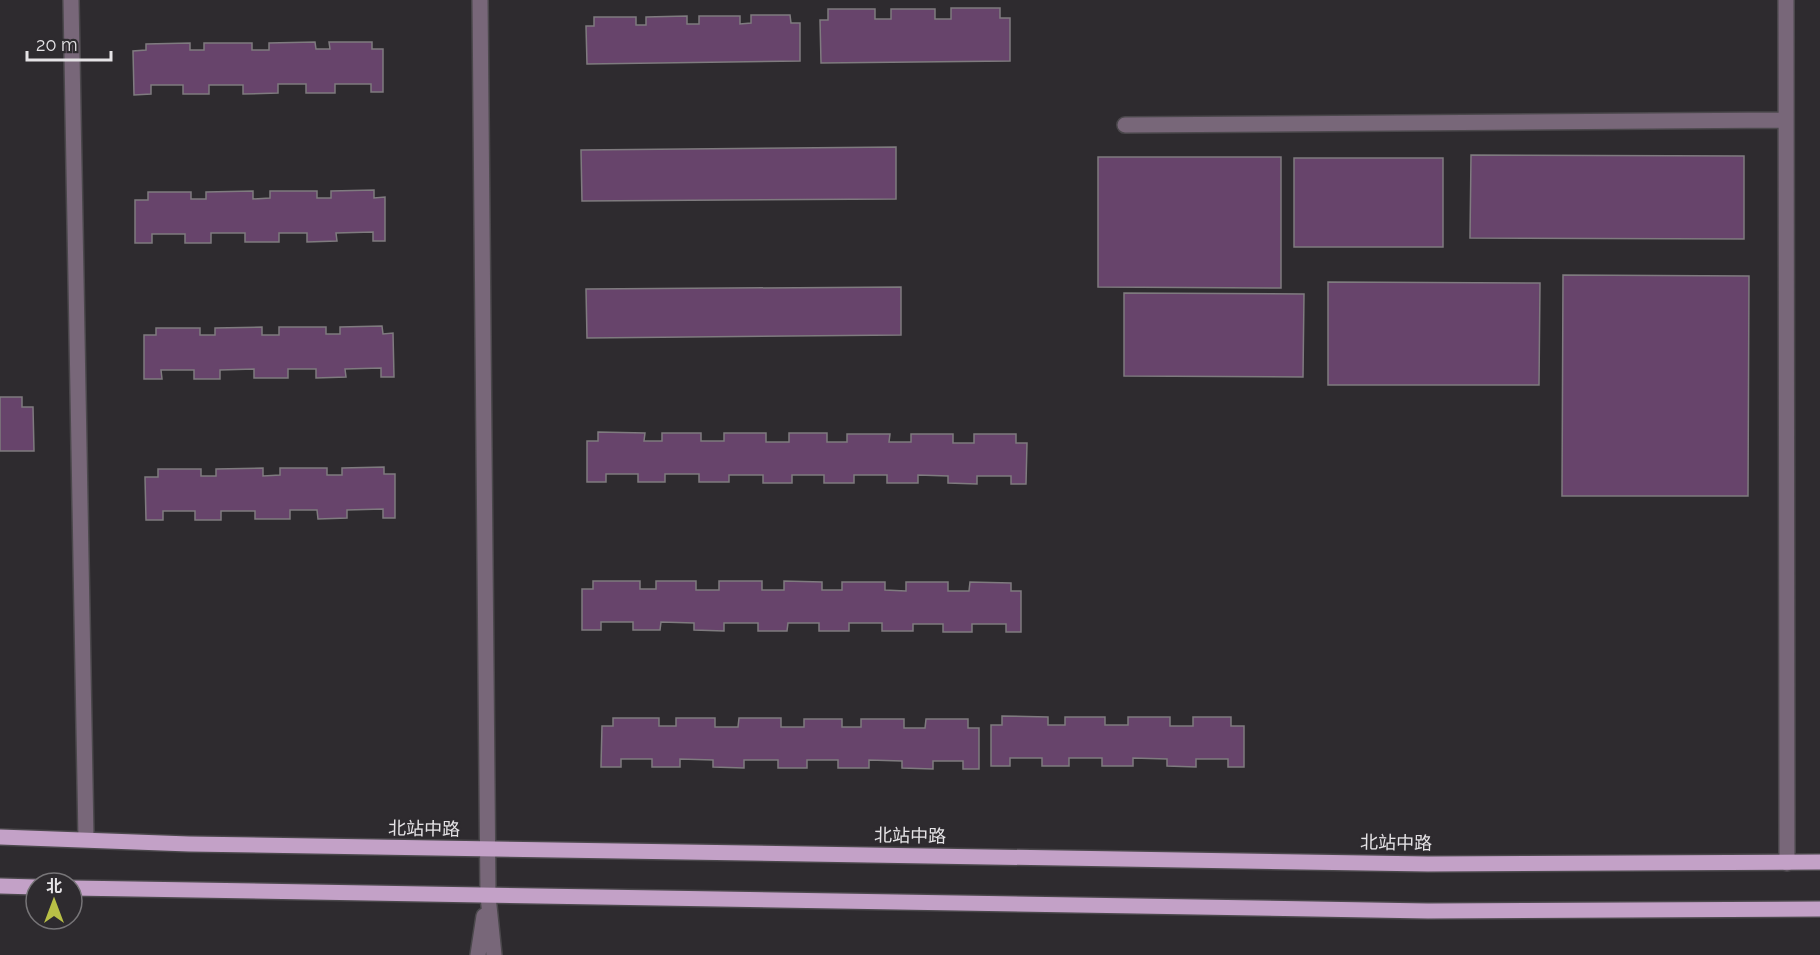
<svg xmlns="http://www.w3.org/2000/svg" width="1820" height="955" viewBox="0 0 1820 955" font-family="Raleway,'Noto Sans SC',sans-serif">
  <rect width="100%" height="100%" fill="#2e2b2f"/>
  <path fill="#67446b" stroke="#7f7b7f" stroke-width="1.5" d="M 951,8 L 1000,8 L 1000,18 L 1010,18 L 1010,61 L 821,63 L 820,20 L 828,20 L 828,9 L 875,9 L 875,19 L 891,19 L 891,9 L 935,9 L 935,19 L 951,19 Z
    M 751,15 L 790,15 L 791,23 L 800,23 L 800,61 L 587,64 L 586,26 L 594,26 L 594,17 L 636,17 L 636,25 L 646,25 L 646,17 L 687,16 L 687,24 L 699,24 L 699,16 L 740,16 L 740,24 L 751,23 Z
    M 315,42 L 316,49 L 330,49 L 329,42 L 372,42 L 372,49 L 383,49 L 383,92 L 371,92 L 371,84 L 335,84 L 335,93 L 306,93 L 306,84 L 278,84 L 278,93 L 243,94 L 243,85 L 209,85 L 209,94 L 183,94 L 183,85 L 151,85 L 151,94 L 134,95 L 133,51 L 146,50 L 146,44 L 190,43 L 190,50 L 204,50 L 204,43 L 252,43 L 252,50 L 269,50 L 269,43 Z
    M 896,147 L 896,199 L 582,201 L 581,150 Z
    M 1471,155 L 1744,156 L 1744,239 L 1470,238 Z
    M 1098,157 L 1281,157 L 1281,288 L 1098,287 Z
    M 1294,158 L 1443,158 L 1443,247 L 1294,247 Z
    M 374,190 L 374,198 L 385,197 L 385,241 L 373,241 L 373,232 L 336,233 L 337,241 L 307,242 L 307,233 L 279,233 L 279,242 L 245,242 L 245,233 L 211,233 L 211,243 L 185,243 L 185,234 L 152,234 L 152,243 L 135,243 L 135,200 L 148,200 L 148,192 L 191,192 L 191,199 L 206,199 L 206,192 L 253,191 L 253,199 L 270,198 L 270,191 L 317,191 L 317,198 L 331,198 L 331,191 Z
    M 1563,275 L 1749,276 L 1748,496 L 1562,496 Z
    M 1328,282 L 1540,283 L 1539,385 L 1328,385 Z
    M 901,287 L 901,335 L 587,338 L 586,289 Z
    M 1124,293 L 1304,294 L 1303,377 L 1124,376 Z
    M 382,326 L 383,334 L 393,333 L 394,377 L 381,377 L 381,368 L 345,369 L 346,377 L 316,378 L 316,369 L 288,369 L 288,378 L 254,378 L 254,369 L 220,370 L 220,379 L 194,379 L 194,370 L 161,370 L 162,379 L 144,379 L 144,335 L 156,335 L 156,328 L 200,328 L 200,335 L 215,335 L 215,328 L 262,327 L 262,335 L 279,335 L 279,327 L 326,327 L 326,334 L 340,334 L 340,327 Z
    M 0,397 L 22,397 L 22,407 L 33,407 L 34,451 L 0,451 Z
    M 598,432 L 645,433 L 644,441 L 662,441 L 662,433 L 701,433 L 701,441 L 724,441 L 724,433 L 766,433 L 766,442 L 789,442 L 789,433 L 827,433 L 827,442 L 847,442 L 847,434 L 890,434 L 889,442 L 911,442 L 911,434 L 953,434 L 953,443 L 974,443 L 974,434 L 1016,434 L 1016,443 L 1027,443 L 1026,484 L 1011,484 L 1011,476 L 977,476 L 977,484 L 948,483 L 948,476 L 918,475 L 918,483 L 887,483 L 887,475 L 854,475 L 854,483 L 824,483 L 824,475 L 792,475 L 792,483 L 763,483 L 763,475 L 729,475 L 729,482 L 699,482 L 699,474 L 665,474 L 665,482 L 638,482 L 638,474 L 606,474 L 606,482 L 587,482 L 587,441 L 598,441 Z
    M 384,467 L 384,474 L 395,474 L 395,518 L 383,518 L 383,509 L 347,510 L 347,518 L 318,519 L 317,510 L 290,510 L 290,519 L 255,519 L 255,511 L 221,511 L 221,520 L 195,520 L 195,511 L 163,511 L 163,520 L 146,520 L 145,477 L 158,477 L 158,469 L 201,469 L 201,476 L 216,476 L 216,469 L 263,468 L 263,476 L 280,475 L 280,468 L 327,468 L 327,475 L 342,475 L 342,468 Z
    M 593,581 L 640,581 L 640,589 L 656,589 L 656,581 L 696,581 L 696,590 L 719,590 L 719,581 L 762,581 L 762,590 L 784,590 L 784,581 L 822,582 L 822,590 L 842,590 L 842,582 L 885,582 L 885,590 L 906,591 L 906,582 L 948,582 L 948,591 L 969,591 L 970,582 L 1011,583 L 1011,591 L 1021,591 L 1021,632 L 1006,632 L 1006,624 L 972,624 L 972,632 L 943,632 L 943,624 L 913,624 L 913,631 L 882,631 L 882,623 L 849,623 L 849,631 L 819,631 L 819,623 L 788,623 L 787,631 L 758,631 L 758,623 L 724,623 L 724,631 L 694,630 L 694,623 L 661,622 L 660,630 L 633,630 L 633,622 L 601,622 L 601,630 L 582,630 L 582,589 L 593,589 Z
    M 1002,716 L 1048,717 L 1048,725 L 1065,725 L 1065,717 L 1105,717 L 1105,725 L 1128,725 L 1128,717 L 1170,717 L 1170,726 L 1193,726 L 1193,717 L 1231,717 L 1231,726 L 1244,726 L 1244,767 L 1228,767 L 1228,759 L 1196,759 L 1196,767 L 1167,766 L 1167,759 L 1133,758 L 1133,766 L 1102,766 L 1102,758 L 1069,758 L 1069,766 L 1042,766 L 1042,758 L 1010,758 L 1010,766 L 991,766 L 991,725 L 1002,725 Z
    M 613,718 L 659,718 L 659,726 L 676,726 L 676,718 L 715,718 L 715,727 L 738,727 L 739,718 L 781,718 L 781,727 L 804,727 L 804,719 L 842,719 L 842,727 L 861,727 L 861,719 L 904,719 L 904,728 L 925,728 L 926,719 L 968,719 L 968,728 L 979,728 L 979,769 L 963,769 L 963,761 L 933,761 L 933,769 L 902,768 L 902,761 L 869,760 L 869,768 L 838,768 L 838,760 L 807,760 L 807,768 L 778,768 L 778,760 L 744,760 L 744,768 L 713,767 L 713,760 L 680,759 L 680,767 L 652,767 L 652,759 L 621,759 L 621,767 L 601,767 L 602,726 L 613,726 Z"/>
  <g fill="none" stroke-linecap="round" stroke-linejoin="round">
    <g stroke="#4b484c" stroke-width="18">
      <path id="minor" d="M 71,0 L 86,839
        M 480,0 L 488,896 L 494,955
        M 1786,0 L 1787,863
        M 1125,125 L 1786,120
        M 478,955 L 484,916"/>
    </g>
    <g stroke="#4b484c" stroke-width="18">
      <path id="major" d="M 0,837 L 189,844 L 1428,864 L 1820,862
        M 0,886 L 36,887
        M 72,888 L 1428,911 L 1820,909"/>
    </g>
    <use href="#minor" stroke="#786779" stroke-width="15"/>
    <use href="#major" stroke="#c3a1c7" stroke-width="15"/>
  </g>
  <g text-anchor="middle" stroke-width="4.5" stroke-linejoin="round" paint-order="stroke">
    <g font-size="18" fill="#e5e3e6" stroke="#2e2b2f">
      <text transform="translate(424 829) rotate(1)" y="6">北站中路</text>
      <text transform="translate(910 836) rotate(1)" y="6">北站中路</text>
      <text transform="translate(1396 843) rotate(1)" y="6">北站中路</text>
    </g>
  </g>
  <g transform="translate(54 901)"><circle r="28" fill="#2e2b2f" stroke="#777578" stroke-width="1.5"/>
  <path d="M0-4.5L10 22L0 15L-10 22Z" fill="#b9c046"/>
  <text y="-9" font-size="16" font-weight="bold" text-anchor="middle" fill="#e5e3e6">北</text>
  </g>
  <path d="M27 51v9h84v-9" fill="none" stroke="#e5e3e6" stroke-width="3"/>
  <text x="36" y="51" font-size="18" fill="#e5e3e6" stroke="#2e2b2f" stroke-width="4.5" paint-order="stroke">20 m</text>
</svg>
